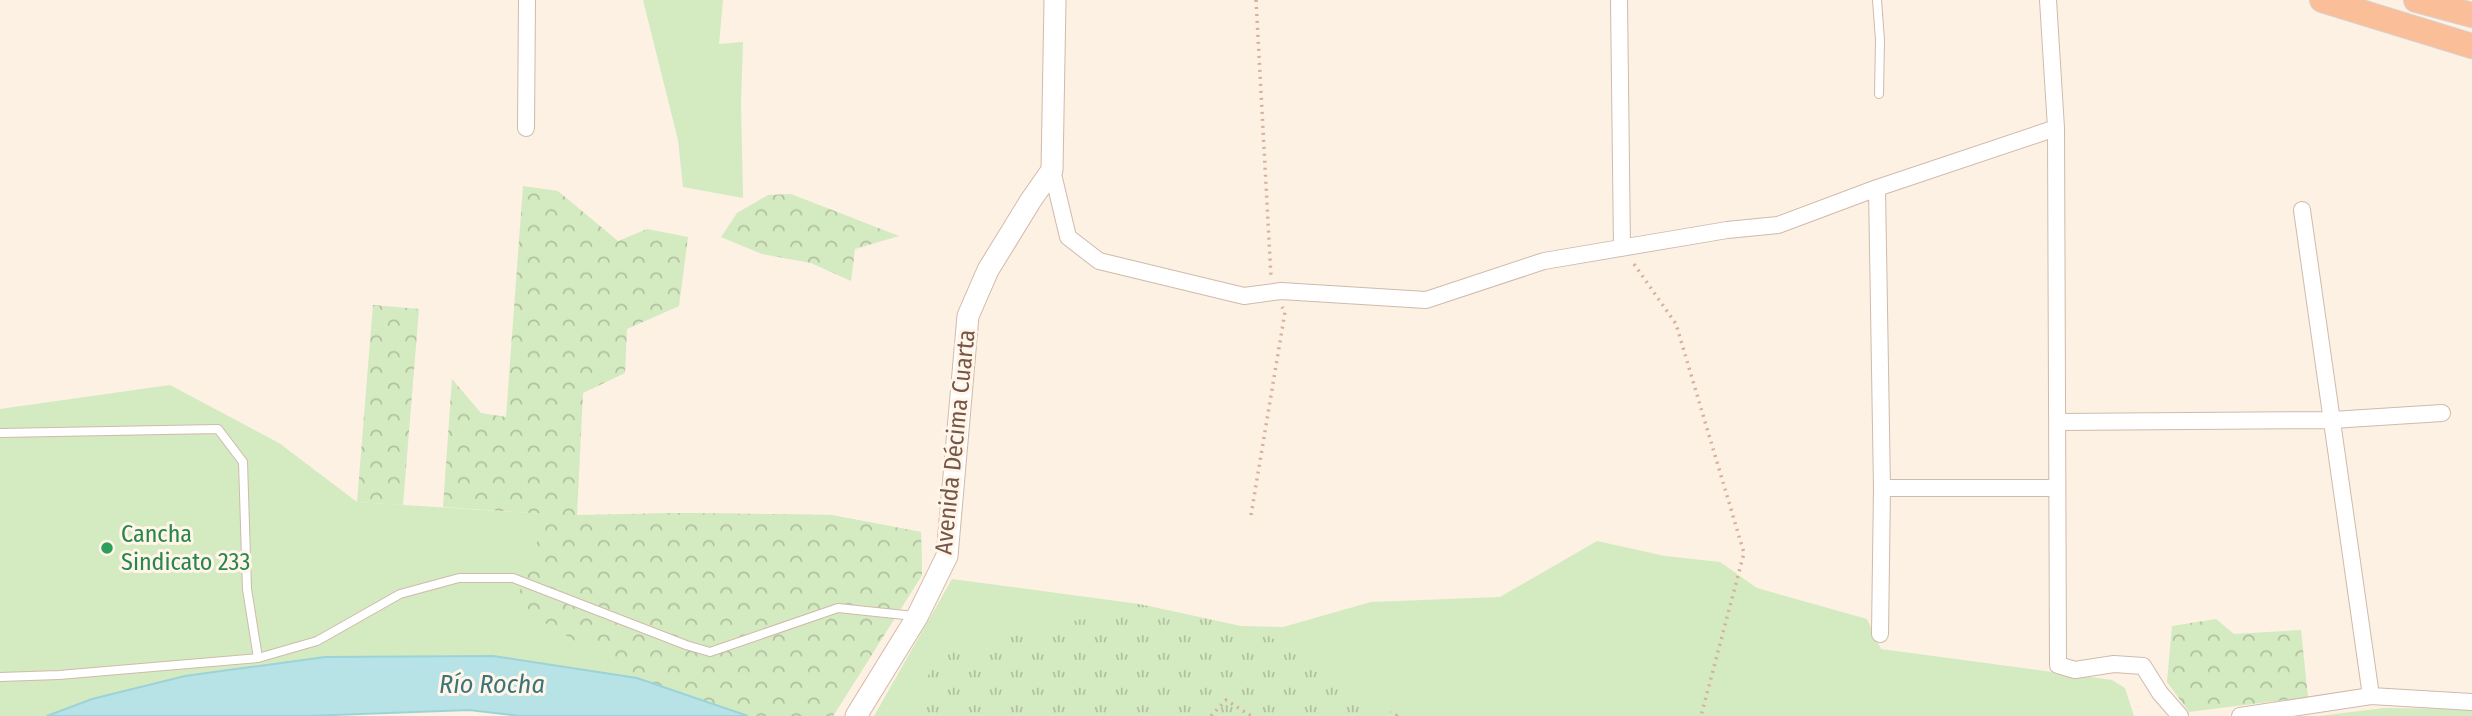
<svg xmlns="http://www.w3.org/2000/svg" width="2472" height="716" viewBox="0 0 2472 716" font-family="'Fira Sans Condensed',sans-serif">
  <defs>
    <pattern id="forest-crowns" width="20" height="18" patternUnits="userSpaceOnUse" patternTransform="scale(1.75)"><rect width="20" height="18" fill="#d4eac1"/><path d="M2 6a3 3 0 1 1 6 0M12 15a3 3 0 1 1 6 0" fill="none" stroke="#b1c09f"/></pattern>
    <pattern id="park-tufts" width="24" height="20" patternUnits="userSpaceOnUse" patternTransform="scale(1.75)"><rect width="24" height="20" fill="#d4eac1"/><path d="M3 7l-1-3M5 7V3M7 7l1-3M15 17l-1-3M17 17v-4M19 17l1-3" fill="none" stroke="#b1c09f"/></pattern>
  </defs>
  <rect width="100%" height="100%" fill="#fcf1e3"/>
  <path fill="#d4eac1" d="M 643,0 L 723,0 L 719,44 L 743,42 L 741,103 L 743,198 L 683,187 L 678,140 Z
    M 170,385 L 279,443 L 357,502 L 577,516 L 678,513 L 831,515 L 921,532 L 922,575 L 833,716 L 748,716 L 637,678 L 493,656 L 325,657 L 184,676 L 92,699 L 47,716 L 0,716 L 0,409 Z
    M 1597,541 L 1665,556 L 1720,562 L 1757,588 L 1867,619 L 1881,649 L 2112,680 L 2125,688 L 2134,716 L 874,716 L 952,579 L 1139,604 L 1240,626 L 1283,627 L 1371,602 L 1500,597 Z
    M 2384,708 L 2472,709 L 2472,716 L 2319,716 Z"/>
  <path fill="url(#forest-crowns)" d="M 523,186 L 558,191 L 618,241 L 647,229 L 688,237 L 679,306 L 627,329 L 625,373 L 583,393 L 577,515 L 678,513 L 831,515 L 921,532 L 922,575 L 833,716 L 748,716 L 637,678 L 515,605 L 547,514 L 443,507 L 452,379 L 481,413 L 506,417 Z
    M 791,194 L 899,236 L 855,249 L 851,281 L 811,263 L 762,254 L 721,237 L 737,213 L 768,195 Z
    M 373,305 L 419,309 L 403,505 L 357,502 Z
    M 2216,619 L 2234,634 L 2301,630 L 2308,697 L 2189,712 L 2167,682 L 2172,626 Z"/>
  <path fill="url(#park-tufts)" d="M 1139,604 L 1240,626 L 1267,635 L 1398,716 L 905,716 L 934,665 L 950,653 Z"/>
  <path fill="#b7e2e6" stroke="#9dd3d8" stroke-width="2" d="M 493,656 L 637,678 L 748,716 L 520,716 L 469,710 L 307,716 L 47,716 L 92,699 L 185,676 L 325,657 Z"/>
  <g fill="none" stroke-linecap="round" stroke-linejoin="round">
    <g stroke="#d0baac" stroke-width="10">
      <path id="service" d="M 1877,0 L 1880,40 L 1879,94
        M 0,433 L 218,429 L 243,462 L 247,589 L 258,658
        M 0,677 L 59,675 L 258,658 L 317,641 L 400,594 L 459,578 L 513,578 L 686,645 L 710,652 L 838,608 L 914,616"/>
    </g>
    <g stroke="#d0baac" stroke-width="18">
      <path id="minor" d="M 1619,0 L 1622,248
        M 2048,0 L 2056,128 L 2058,665 L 2075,670 L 2114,664 L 2143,666 L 2160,693 L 2180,716
        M 526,128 L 527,0
        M 1052,170 L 1068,237 L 1099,261 L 1244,296 L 1281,291 L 1426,300 L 1544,261 L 1727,230 L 1778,225 L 1877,188 L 2056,128
        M 1877,188 L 1882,488 L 1880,634
        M 2302,210 L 2371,696
        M 2058,422 L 2332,420 L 2442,413
        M 1882,488 L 2056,488
        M 2240,716 L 2371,696 L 2472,702"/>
    </g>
    <g stroke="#d3b9a9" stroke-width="23">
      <path id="secondary" d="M 856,716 L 917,617 L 947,556 L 968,316 L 988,270 L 1031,200 L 1052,170 L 1055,0"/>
    </g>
    <g stroke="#d8d0cc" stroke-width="26">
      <path id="trunk" d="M 2322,0 L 2472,46
        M 2416,0 L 2472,15"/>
    </g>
    <path stroke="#d7b09d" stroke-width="3.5" stroke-dasharray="2 5" stroke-linecap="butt" d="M 1256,0 L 1271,277
      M 1634,264 L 1676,324 L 1744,553 L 1701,716
      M 1251,515 L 1285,312 L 1282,307
      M 1211,716 L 1226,700 L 1251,716
      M 1396,716 L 1398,714"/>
    <use href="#service" stroke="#fff" stroke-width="8"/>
    <use href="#minor" stroke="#fff" stroke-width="16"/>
    <use href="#secondary" stroke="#fff" stroke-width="21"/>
    <use href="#trunk" stroke="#fabe99" stroke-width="24"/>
  </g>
  <circle fill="#2e9e5b" stroke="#fff5e9" stroke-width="2.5" cx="107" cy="548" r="7"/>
  <g text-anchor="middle" stroke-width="6" stroke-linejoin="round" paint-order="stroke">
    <g font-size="24" fill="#755648" stroke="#fff5e9">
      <text transform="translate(955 442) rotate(-84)" y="8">Avenida Décima Cuarta</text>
    </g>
    <g font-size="24" fill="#27864d" stroke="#fff5e9" text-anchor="start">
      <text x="121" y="542">Cancha<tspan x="121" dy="28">Sindicato 233</tspan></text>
    </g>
    <g font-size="26" font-style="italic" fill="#3c747b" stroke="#fff5e9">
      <text x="492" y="693">Río Rocha</text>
    </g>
  </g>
</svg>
